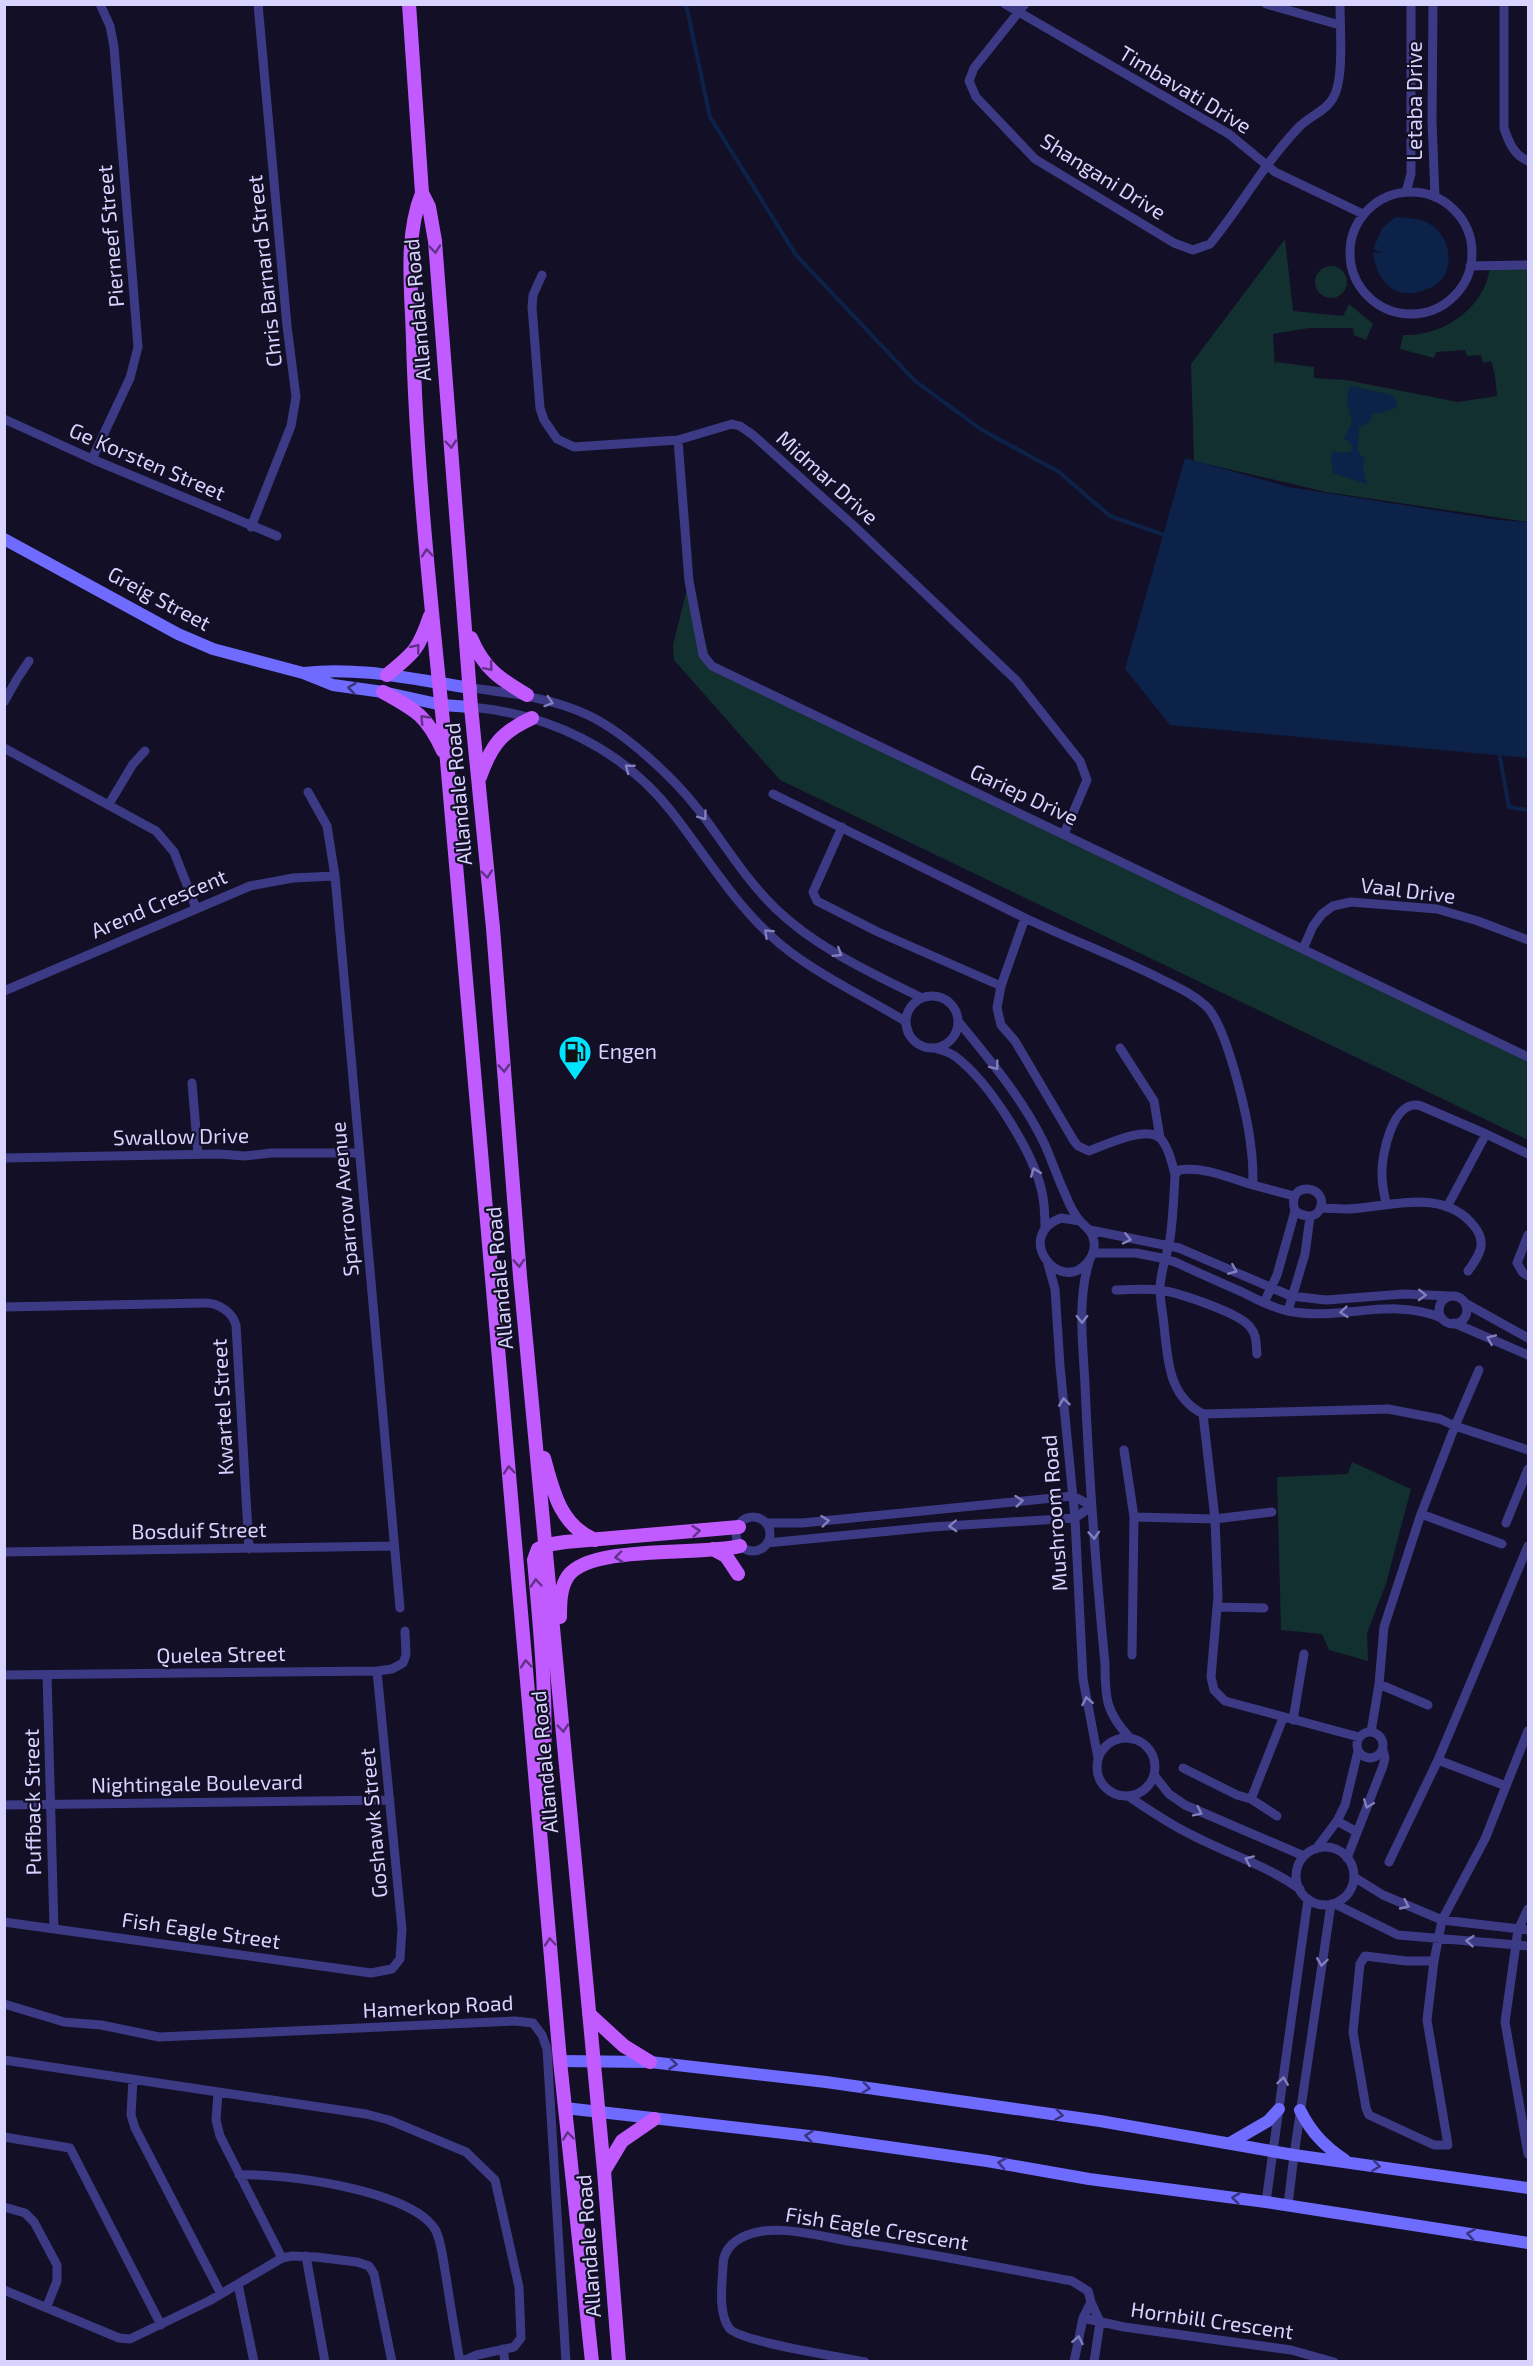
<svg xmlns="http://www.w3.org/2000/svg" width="1533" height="2366" viewBox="0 0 1533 2366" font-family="'Exo 2',sans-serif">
  <rect width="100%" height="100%" fill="#130f26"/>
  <path fill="#12302f" d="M 1285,239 L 1293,311 L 1343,316 L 1349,304 L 1373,324 L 1366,340 L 1354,335 L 1353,328 L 1309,328 L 1273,334 L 1275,366 L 1276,362 L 1314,367 L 1314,378 L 1346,380 L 1458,402 L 1497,396 L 1495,375 L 1491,361 L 1483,363 L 1481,355 L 1467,356 L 1465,350 L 1436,352 L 1434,358 L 1400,349 L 1403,335 C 1442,337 1486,308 1490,266 L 1528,265 L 1528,522 L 1326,492 L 1194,461 L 1191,364 Z
    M1315 282a16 16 0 1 1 32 0a16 16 0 1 1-32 0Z
    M 689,581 L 712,666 L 1528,1056 L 1528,1140 L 780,780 L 674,660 L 673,645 Z
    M 1352,1462 L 1411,1489 L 1386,1584 L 1367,1633 L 1368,1661 L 1329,1650 L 1322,1634 L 1281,1630 L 1277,1477 L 1348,1474 Z"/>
  <path fill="#0c2248" d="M 1396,217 C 1406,218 1419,218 1428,223 C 1448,233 1455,261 1442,279 C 1437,286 1430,288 1422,291 C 1393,300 1376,280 1373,252 L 1383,253 L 1373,249 L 1383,227 Z
    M 1352,386 L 1391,395 L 1397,401 L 1396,408 L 1381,413 L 1372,413 L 1370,422 L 1359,427 L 1358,451 L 1365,460 L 1363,468 L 1367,484 L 1333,473 L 1331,457 L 1333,451 L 1343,453 L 1351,452 L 1353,446 L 1344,438 L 1352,423 L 1347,401 L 1349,388 Z
    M 1185,458 L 1289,487 L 1498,520 L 1528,522 L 1528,758 L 1170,725 L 1125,669 Z"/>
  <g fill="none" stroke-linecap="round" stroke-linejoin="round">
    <path stroke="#0c2248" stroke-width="4" d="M 686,4 L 710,117 L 796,255 L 915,381 L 982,430 L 1059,472 L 1110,516 L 1167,536
      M 1499,752 L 1509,807 L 1528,810"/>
    <path stroke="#3d3a85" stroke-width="9" d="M 1005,4 L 1229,134 L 1275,172 L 1363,214
      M 1025,4 L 974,68 L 969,81 L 976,97 L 1035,159 L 1174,243 L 1193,250 L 1210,244 C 1241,206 1265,162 1300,126 C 1310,116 1328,110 1334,96 C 1344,78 1340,27 1340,4
      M 1266,4 L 1340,25
      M 1433,4 L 1432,121 L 1435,197
      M 1504,4 L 1504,128 C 1509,143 1514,155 1528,161
      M 1406,192 L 1411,174 L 1411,4
      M1350 253a61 61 0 1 1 122 0a61 61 0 1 1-122 0Z
      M 1470,266 L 1528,265
      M 542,275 L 533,295 L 532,307 L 540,408 L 544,420 L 557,439 L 574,447 L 678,440 L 732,424 L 740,426 L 753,435 L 853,525 L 1016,680 L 1080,761 L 1087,780 L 1064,834
      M 4,419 L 92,459 L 277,536
      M 678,440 L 689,581 L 703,655 L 712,666 L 1528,1057
      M 92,459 L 130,378 L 138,347 L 114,47 L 110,26 L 100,4
      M 251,527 L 291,426 L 296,397 L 287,326 L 258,4
      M 471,688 C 511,693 553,698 590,716 C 626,734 672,776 697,808 C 723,841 744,878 775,908 C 816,948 872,973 922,998
      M 4,702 L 17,679 L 29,661
      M 471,707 C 549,714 622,749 671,811 C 704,853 731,899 771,936 C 806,969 862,995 905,1021 L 908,1031
      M 4,748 L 156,831 L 174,852 L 196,908
      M 308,792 L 327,826 L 335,876 L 400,1608
      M 773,794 L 1025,918 L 1001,986
      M 109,804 L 133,764 L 145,751
      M 842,827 L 813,892 L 817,901 L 878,932 L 1001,986 L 997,1008 L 1001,1025 L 1015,1041 L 1074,1141 L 1078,1146 L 1089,1151 C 1105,1145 1148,1124 1161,1139 C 1169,1149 1172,1163 1175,1175
      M 1025,918 C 1069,939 1115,956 1159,978 C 1175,986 1192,993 1206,1006 C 1227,1026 1248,1118 1251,1148 C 1253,1160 1253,1173 1253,1185 L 1294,1196
      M 1303,949 L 1313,926 L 1322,914 L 1333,906 L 1351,902 L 1437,909 L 1478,921 L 1528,940
      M 4,991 L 250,886 L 293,878 L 335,876
      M906 1022a26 26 0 1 1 52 0a26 26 0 1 1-52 0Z
      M 958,1021 C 990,1060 1023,1099 1045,1145 C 1052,1161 1058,1179 1066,1196 C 1069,1204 1074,1213 1079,1220 C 1085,1227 1093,1231 1094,1242 C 1095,1249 1092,1257 1087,1263 C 1060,1295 1013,1236 1061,1218 L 1080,1221
      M 934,1048 C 942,1050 950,1052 956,1057 C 989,1082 1033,1151 1042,1192 C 1045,1205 1045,1217 1045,1229
      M 1120,1048 L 1154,1101 L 1160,1138
      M 192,1083 L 198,1154
      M 4,1158 L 219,1154 L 245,1156 L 271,1153 L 359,1153
      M 1386,1203 C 1384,1194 1382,1185 1382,1175 C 1381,1156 1393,1097 1421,1106 L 1486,1134
      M 1447,1207 L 1486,1134 L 1528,1154
      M 1320,1208 C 1330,1208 1339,1209 1348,1209 C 1390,1207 1443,1187 1474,1226 C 1488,1243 1479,1256 1468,1271
      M 1090,1230 L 1164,1245
      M 1528,1235 L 1517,1263 L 1523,1273 L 1528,1276
      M 1179,1248 L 1291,1296 L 1326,1300 L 1404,1294 L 1450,1296
      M 1093,1253 L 1136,1253 L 1161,1258
      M 1089,1262 C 1077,1301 1083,1344 1085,1385 C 1089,1478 1096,1571 1105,1664 C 1105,1699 1106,1713 1131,1739
      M 1175,1262 C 1197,1272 1219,1282 1242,1292 C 1256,1299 1272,1308 1288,1311 C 1343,1322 1388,1296 1442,1318
      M 1048,1264 L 1055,1289 L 1060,1366 L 1075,1518 L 1083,1679 L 1098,1758
      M 1116,1290 C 1130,1290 1145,1288 1159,1290 C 1177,1292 1240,1313 1250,1327 C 1257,1335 1256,1344 1257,1354
      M1439 1310a14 14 0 1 1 28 0a14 14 0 1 1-28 0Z
      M 1264,1303 L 1277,1275 L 1295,1211 C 1285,1179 1330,1185 1320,1209 C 1315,1220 1302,1216 1295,1211
      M 1465,1303 L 1528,1338
      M 4,1307 L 205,1303 C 219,1303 232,1312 236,1325 L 249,1549
      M 1288,1311 L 1305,1254 L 1310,1217
      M 1454,1323 L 1528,1355
      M 1479,1370 L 1455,1426 L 1528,1450
      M 1203,1414 C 1168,1396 1168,1360 1164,1326 C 1163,1314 1160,1301 1160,1289 C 1160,1272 1167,1256 1170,1239 C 1173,1218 1174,1196 1175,1175 L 1179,1170 C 1203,1166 1230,1178 1253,1185
      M 1124,1450 L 1134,1517 L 1132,1655
      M 1421,1514 L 1502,1544
      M 1134,1517 L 1215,1519 L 1272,1512
      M736 1534a17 17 0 1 1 34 0a17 17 0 1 1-34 0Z
      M 766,1523 L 802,1523 L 1073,1496 L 1092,1506 L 1075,1518 L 931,1527 L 767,1543
      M 1506,1523 L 1528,1469
      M 4,1552 L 394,1546
      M 1217,1607 L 1264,1608
      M 4,1675 L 377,1671 L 392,1669 L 403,1663 L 406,1655 L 405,1631
      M 47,1675 L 54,1928
      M 1379,1684 L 1428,1705
      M 1293,1720 L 1304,1654
      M1357 1745a13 13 0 1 1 26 0a13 13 0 1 1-26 0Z
      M 1359,1737 L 1225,1701 L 1214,1690 L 1211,1677 L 1218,1596 L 1215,1519 L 1203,1414 L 1388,1409 L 1440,1419 L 1455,1426 L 1421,1514 L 1384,1627 L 1379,1684 L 1371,1732
      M1097 1767a29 29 0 1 1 58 0a29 29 0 1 1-58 0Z
      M 1183,1768 L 1237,1795 L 1251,1799 L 1283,1718
      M 1154,1775 L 1169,1794 L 1185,1805 L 1304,1856
      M 1506,1786 L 1528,1731
      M 1128,1796 C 1149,1810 1169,1824 1192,1835 C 1228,1854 1266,1865 1300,1889
      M 1251,1799 L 1277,1816
      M 4,1805 L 390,1800
      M 1337,1821 L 1357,1832
      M1296 1876a29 29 0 1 1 58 0a29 29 0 1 1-58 0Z
      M 1316,1849 L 1337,1821 L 1345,1805 L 1358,1751
      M 1347,1858 L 1383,1766 L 1385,1758 L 1383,1750
      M 1389,1862 L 1438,1760 L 1528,1546
      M 1354,1877 L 1383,1895 L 1442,1920 L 1528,1930
      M 1335,1904 L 1398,1935 L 1528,1946
      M 1528,1909 L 1518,1930 L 1505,2022 L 1528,2154
      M 4,1922 L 371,1973 L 392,1969 L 400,1959 L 402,1929 L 377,1671
      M 1434,1961 L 1406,1961 L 1365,1956 L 1360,1964 L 1353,2032 L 1366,2108 L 1369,2115 L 1434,2145 L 1448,2145 L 1427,2020 L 1434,1961 L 1442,1920 L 1485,1839 L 1506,1786 L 1438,1760
      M 4,2004 L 64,2022 L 101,2025 L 159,2037 L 515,2021 L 533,2023 L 542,2035 L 547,2049 L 566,2362
      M 4,2060 L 366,2114 L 389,2120 L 466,2152 L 495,2180 L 519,2287 L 521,2338 L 514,2347 L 477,2355 L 460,2362
      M 133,2079 L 131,2115 L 135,2128 L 221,2294
      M 218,2093 L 216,2120 L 220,2136 L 282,2258
      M 4,2137 L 70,2148 L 161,2325
      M 239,2175 C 282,2173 414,2190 436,2231 C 442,2244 443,2261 446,2276 C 450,2304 455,2333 460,2362
      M 1266,2202 L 1308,1899
      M 1288,2205 L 1294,2155 L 1331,1904
      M 4,2207 L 25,2213 L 34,2222 L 57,2265 L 57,2281 L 47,2306
      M 306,2256 L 325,2362
      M 238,2284 L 254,2362
      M 4,2290 L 119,2338 L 130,2339 L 209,2301 L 282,2258 L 292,2256 L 316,2257 L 357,2262 L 369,2266 L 374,2274 L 392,2362
      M 1083,2318 L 1124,2327 L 1291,2350 L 1334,2362
      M 503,2349 L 505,2362
      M 865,2362 C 843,2357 739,2342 729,2328 C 718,2312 722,2285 723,2266 C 723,2244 743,2234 763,2231 C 791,2228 821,2236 848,2241 C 923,2252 997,2267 1072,2281 L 1088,2291 L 1091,2302 L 1100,2322
      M 1074,2362 L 1083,2318 L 1091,2302
      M 1094,2362 L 1100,2322"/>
    <path stroke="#6f6bff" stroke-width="12" d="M 4,539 L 178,634 L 213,649 L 303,673 L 333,685 L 383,692 L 442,705 L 471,707
      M 304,673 C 359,666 416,680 471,688
      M 560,2061 L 650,2062 L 826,2082 L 1100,2121 L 1294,2155 L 1528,2188
      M 565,2108 L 818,2137 L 987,2161 L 1089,2179 L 1266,2202 L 1528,2243
      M 1300,2110 C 1311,2132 1324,2146 1345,2160
      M 1230,2143 L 1268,2121 L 1279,2109"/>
    <path stroke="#c25bff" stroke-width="14" d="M 409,4 L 422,193 L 429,207 L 435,241 L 471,707 L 493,928 L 520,1276 L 604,2171 L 619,2362
      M 422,193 C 404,238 412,293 413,341 C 417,482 433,621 447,761 L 560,2061 L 592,2362
      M 471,638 C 484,669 500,679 527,695
      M 387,675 C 414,653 419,649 430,616
      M 383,692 C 416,710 427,716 443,751
      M 480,777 C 491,746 501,732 532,718
      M 544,1458 C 553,1491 560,1525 595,1540
      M 713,1549 L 726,1556 L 738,1574
      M 560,1617 C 560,1603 560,1588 568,1576 C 591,1544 701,1556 740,1546
      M 543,1786 C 548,1710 541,1636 534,1560 L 538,1549 L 546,1545 L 565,1542 L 739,1527
      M 589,2014 L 624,2046 L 650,2062
      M 604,2171 L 622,2141 L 654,2119"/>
    <path stroke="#3d3a85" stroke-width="9" d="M 1164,1245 L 1179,1248
      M 1161,1258 L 1175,1262"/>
  </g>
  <defs><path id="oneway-chevron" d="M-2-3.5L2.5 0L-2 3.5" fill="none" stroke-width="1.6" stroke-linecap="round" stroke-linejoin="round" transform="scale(1.5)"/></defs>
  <g stroke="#623188">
    <use href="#oneway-chevron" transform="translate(435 249) rotate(85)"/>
    <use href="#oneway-chevron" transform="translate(451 444) rotate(85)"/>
    <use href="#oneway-chevron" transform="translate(427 553) rotate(-95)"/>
    <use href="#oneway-chevron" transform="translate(416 648) rotate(-51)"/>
    <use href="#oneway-chevron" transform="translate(489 667) rotate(49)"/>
    <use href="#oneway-chevron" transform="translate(424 719) rotate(-134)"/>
    <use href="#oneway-chevron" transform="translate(487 874) rotate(84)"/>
    <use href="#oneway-chevron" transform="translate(504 1068) rotate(86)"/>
    <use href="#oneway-chevron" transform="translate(519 1263) rotate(86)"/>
    <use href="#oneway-chevron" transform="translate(509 1470) rotate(-95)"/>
    <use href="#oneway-chevron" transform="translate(696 1531) rotate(-6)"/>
    <use href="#oneway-chevron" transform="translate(619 1557) rotate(173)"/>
    <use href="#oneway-chevron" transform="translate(536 1583) rotate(-95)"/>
    <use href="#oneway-chevron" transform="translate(526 1664) rotate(-95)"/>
    <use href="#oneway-chevron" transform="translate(563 1728) rotate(85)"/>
    <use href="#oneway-chevron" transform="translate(550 1942) rotate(-95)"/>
    <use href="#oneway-chevron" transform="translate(568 2136) rotate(-96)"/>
  </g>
  <g stroke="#38347d">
    <use href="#oneway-chevron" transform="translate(352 688) rotate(-173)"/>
    <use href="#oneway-chevron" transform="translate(673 2064) rotate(7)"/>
    <use href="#oneway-chevron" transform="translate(866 2088) rotate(8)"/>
    <use href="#oneway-chevron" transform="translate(1059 2115) rotate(8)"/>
    <use href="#oneway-chevron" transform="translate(809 2136) rotate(-174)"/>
    <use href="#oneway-chevron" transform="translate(1002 2163) rotate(-170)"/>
    <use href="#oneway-chevron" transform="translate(1376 2166) rotate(8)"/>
    <use href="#oneway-chevron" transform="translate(1236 2198) rotate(-173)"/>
    <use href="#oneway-chevron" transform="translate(1471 2234) rotate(-171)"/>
  </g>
  <g stroke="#837fbc">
    <use href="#oneway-chevron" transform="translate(549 702) rotate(18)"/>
    <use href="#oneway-chevron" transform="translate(629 768) rotate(-142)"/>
    <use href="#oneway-chevron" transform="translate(703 816) rotate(54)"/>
    <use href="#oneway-chevron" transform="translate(768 933) rotate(-137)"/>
    <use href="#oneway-chevron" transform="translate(838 953) rotate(32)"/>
    <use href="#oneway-chevron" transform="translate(995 1066) rotate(52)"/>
    <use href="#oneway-chevron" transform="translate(1035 1172) rotate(-111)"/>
    <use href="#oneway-chevron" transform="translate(1127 1239) rotate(13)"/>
    <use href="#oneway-chevron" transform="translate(1233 1270) rotate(23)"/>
    <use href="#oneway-chevron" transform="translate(1422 1295) rotate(2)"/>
    <use href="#oneway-chevron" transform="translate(1344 1312) rotate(175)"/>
    <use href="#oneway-chevron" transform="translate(1082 1319) rotate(89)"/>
    <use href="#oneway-chevron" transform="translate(1491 1339) rotate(-157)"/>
    <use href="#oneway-chevron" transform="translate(1064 1402) rotate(-97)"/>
    <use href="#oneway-chevron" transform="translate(1019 1501) rotate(-6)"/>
    <use href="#oneway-chevron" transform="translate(825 1521) rotate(-6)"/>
    <use href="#oneway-chevron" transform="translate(953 1526) rotate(177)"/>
    <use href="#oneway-chevron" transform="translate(1094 1535) rotate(86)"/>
    <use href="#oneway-chevron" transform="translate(1087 1701) rotate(-101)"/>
    <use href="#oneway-chevron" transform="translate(1368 1804) rotate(111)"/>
    <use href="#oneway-chevron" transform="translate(1198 1812) rotate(26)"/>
    <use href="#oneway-chevron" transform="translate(1249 1860) rotate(-156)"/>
    <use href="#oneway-chevron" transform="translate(1405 1905) rotate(25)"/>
    <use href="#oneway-chevron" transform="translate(1470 1941) rotate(-175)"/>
    <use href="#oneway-chevron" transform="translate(1322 1962) rotate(98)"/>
    <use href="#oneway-chevron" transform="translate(1283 2081) rotate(-82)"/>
    <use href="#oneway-chevron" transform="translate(1078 2340) rotate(-79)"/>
  </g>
  <defs>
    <g id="fuel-pin" transform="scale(1.725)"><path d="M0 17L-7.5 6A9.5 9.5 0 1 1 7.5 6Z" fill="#00e5ff" stroke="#130f26"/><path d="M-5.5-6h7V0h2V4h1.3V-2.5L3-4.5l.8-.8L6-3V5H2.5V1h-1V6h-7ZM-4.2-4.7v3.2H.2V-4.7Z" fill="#111"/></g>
  </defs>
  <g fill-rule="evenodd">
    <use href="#fuel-pin" x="575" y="1052"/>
  </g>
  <g text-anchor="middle" stroke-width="4.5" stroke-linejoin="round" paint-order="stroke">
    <g font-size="21" fill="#d9d4ff" stroke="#130f26">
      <text transform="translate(1185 90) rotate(31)" y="7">Timbavati Drive</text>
      <text transform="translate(1415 101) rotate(-90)" y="7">Letaba Drive</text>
      <text transform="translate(1103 177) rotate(32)" y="7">Shangani Drive</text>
      <text transform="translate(111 236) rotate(-95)" y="7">Pierneef Street</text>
      <text transform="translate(265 271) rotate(-96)" y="7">Chris Barnard Street</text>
      <text transform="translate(418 310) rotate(-95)" y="7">Allandale Road</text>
      <text transform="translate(147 462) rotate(23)" y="7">Ge Korsten Street</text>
      <text transform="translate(827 478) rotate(42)" y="7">Midmar Drive</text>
      <text transform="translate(159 599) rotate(28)" y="7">Greig Street</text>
      <text transform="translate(459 794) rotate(-95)" y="7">Allandale Road</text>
      <text transform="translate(1024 795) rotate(25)" y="7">Gariep Drive</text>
      <text transform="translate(1408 891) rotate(7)" y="7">Vaal Drive</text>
      <text transform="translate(159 904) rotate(-23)" y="7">Arend Crescent</text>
      <text transform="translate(181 1137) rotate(-1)" y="7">Swallow Drive</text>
      <text transform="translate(345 1199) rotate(-95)" y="7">Sparrow Avenue</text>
      <text transform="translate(500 1278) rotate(-95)" y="7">Allandale Road</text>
      <text transform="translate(223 1407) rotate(-93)" y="7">Kwartel Street</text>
      <text transform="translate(1055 1513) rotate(-94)" y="7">Mushroom Road</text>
      <text transform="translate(199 1531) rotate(-1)" y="7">Bosduif Street</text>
      <text transform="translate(221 1655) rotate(-1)" y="7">Quelea Street</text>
      <text transform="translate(545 1762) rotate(-95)" y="7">Allandale Road</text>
      <text transform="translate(197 1784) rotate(-1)" y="7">Nightingale Boulevard</text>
      <text transform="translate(33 1802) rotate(-91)" y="7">Puffback Street</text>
      <text transform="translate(374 1823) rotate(-95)" y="7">Goshawk Street</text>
      <text transform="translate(201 1931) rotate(8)" y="7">Fish Eagle Street</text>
      <text transform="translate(438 2007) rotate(-3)" y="7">Hamerkop Road</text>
      <text transform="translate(877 2229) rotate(9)" y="7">Fish Eagle Crescent</text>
      <text transform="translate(589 2246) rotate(-94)" y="7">Allandale Road</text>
      <text transform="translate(1212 2321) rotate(8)" y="7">Hornbill Crescent</text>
    </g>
    <g font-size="21" fill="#d9d4ff" stroke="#130f26" text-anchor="start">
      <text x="598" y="1059">Engen</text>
    </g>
  </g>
  <rect width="1533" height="2366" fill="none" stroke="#d9d4ff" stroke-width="12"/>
</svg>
